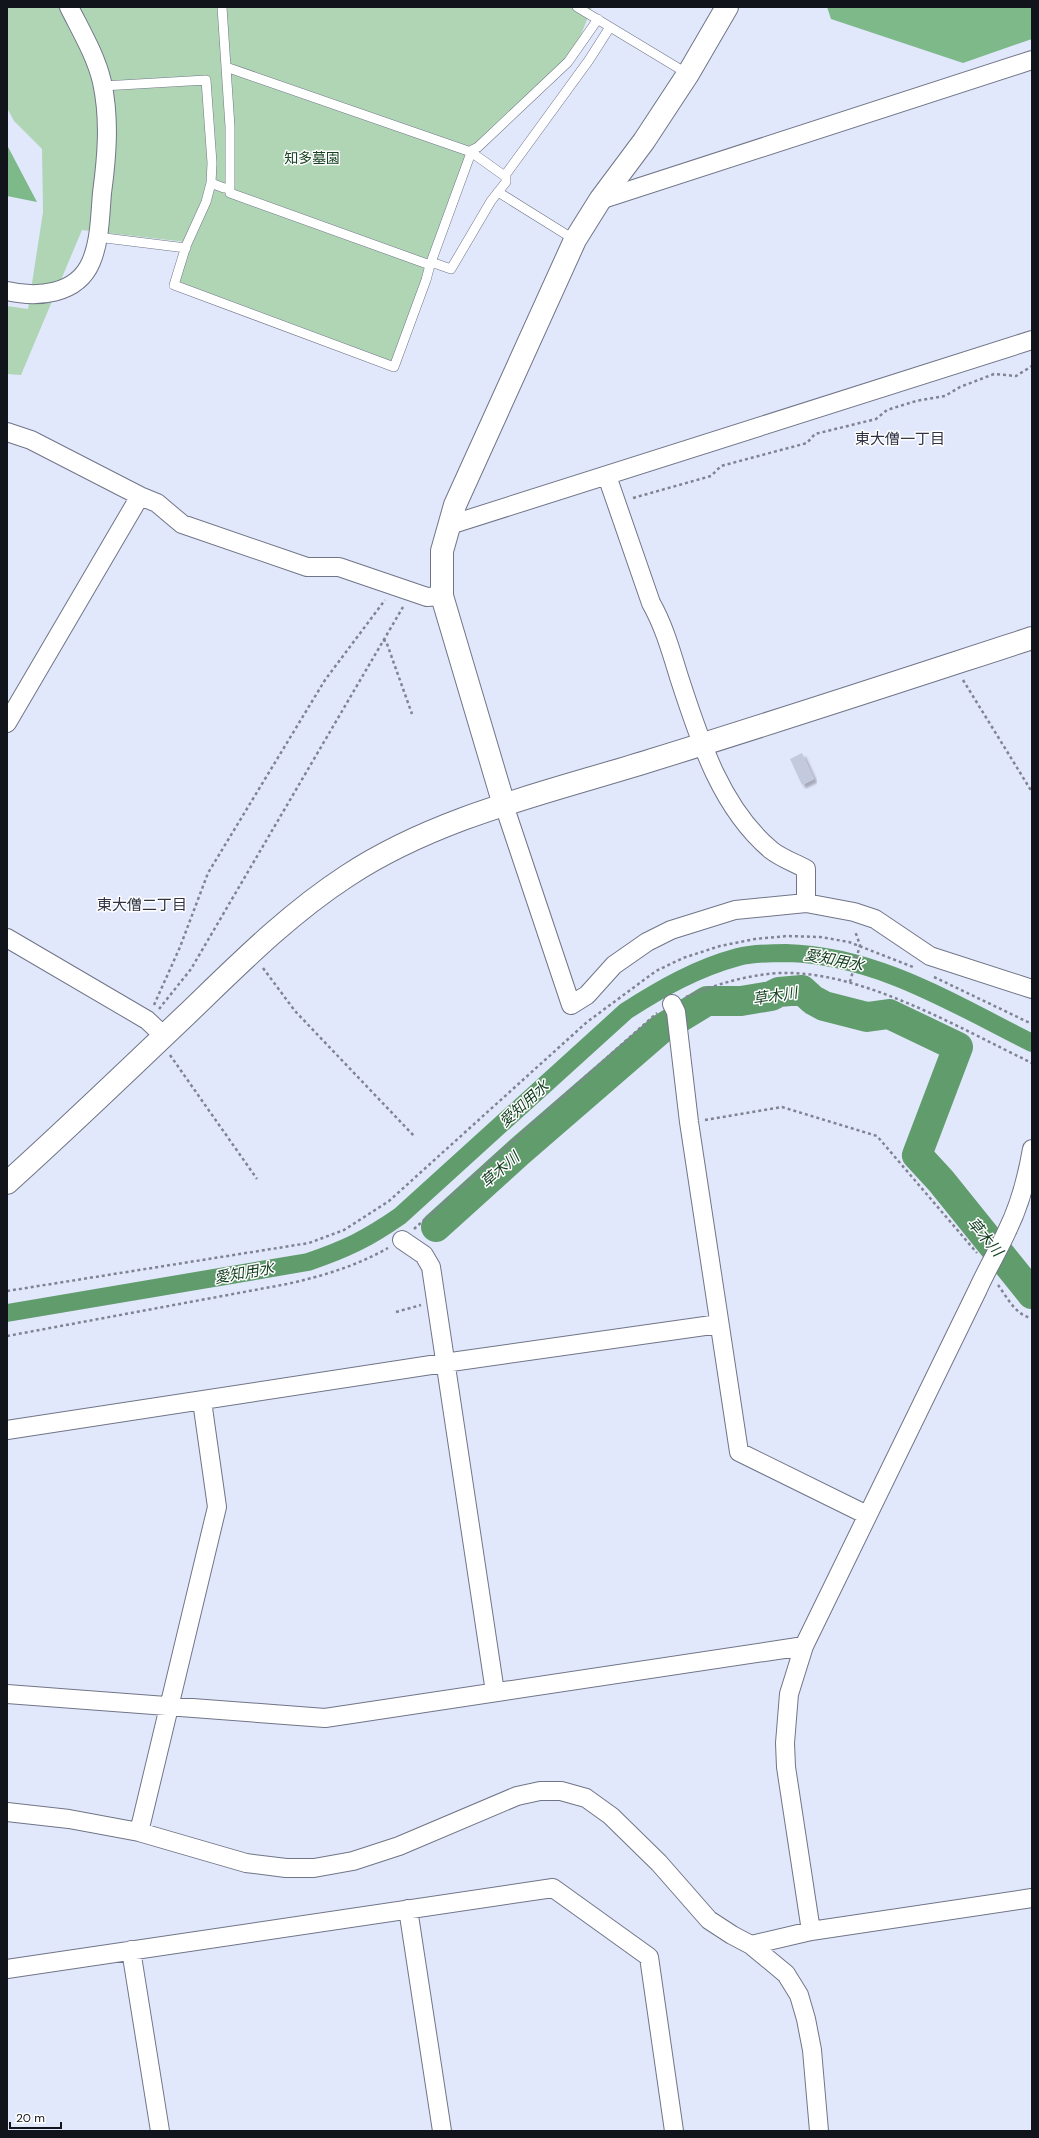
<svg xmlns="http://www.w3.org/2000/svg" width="1039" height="2138" viewBox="0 0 1039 2138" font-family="'DM Sans','Noto Sans JP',sans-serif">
  <defs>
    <filter id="shadow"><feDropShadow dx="3.5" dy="3.5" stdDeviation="1" flood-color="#0004"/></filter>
  </defs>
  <rect width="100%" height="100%" fill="#e2e8fc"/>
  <path fill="#afd5b5" d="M 7,7 L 592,7 L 569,65 L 470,162 L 400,365 L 176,286 L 186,242 L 82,230 L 21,375 L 7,374 L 7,306 L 28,309 L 43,212 L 42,149 L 14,121 L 7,108 Z"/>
  <path fill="#7db989" d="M 827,7 L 1032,7 L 1032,39 L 963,63 L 831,19 Z
    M 7,145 L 37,202 L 7,196 Z"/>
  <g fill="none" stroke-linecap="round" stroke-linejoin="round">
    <path stroke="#619c6d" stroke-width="18" d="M 7,1313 L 308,1262 C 346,1249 367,1239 400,1216 L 626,1011 C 662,988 697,968 738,957 C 753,953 771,953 786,953 C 876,955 954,1004 1032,1043"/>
    <path stroke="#619c6d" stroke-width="30" d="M 436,1227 L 520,1151 L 661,1029 L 707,1001 L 741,1001 L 771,996 L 779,992 L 802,990 L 813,1000 L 824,1006 L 867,1017 L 889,1014 L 958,1047 L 917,1155 L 941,1181 L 1032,1294"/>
  </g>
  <path fill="#c4cadd" filter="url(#shadow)" d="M 802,753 L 814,779 L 802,785 L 790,759 Z"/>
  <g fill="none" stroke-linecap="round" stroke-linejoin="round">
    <g stroke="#707587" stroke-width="10">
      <path id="service" d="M 222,7 L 230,127 L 230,193 L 430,265 L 472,150 L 478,147 L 568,62 L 598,19
        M 577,7 L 688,74
        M 226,67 L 471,152 L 506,177
        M 103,86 L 206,80 L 212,163 L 211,183 L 206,202 L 186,246 L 174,285 L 394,367 L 426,280 L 430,265
        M 211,183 L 224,188 L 230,188
        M 498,192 L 575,240
        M 97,237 L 186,248
        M 431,262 L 451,269 L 491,201 L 506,182 L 506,174 L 589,60 L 610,27"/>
    </g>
    <g stroke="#707587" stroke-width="20">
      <path id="minor" d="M 600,200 L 1032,60
        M 7,291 C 37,298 77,295 91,262 C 100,241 100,216 102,193 C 107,156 110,119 102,82 C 96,56 81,31 69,7
        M 7,432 L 31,440 L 140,496 L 157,503 L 182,524 L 307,567 L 339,567 L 427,597 L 442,596
        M 607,476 L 651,603 C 664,626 671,651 679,677 C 699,738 720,807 771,850 C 781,858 795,863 806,869 L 806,903
        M 450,525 L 1032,340
        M 7,723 L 140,496
        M 504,805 L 571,1005 L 587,995 L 614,965 L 647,942 L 671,930 L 735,910 L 806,903 L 854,912 L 875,919 L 930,956 L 1032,989
        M 7,938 L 147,1020 L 164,1036
        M 672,1004 L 676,1012 L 689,1122 L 739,1452 L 867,1515
        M 402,1240 L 424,1255 L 431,1267 L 495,1692
        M 7,1430 L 444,1363 L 719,1324
        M 7,1694 L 325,1718 L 804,1646
        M 7,1812 L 69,1819 L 139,1832 L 246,1863 L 286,1868 L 314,1868 L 353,1861 L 399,1846 L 517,1796 L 540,1791 L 561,1791 L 586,1798 L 611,1816 L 659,1863 L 709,1920 L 732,1935 L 751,1945 L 786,1974 L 799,1995 L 806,2019 L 812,2050 L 819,2131
        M 139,1832 L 217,1507 L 202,1401
        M 408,1909 L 442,2131
        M 811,1931 L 786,1767 L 785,1743 L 789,1694 L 804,1646 L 978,1289 C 987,1269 998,1251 1007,1231 C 1020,1205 1027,1178 1032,1149
        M 751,1945 L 811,1931 L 1032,1898
        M 131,1950 L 160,2131
        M 7,1969 L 553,1888 L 649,1957 L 674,2131"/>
    </g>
    <g stroke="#707587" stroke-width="24">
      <path id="tertiary" d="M 504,805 L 442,596 L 442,551 L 455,505 L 575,240 L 600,200 L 644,141 L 688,74 L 727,7
        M 7,1183 C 67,1129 126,1072 185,1016 C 236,967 287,915 347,876 C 438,816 550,792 652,760 C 779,721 906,679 1032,638"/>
    </g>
    <path stroke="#808492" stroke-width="2.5" stroke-dasharray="3 3" stroke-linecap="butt" d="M 633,498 L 711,476 L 721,466 L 807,443 L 815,434 L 876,419 L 887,410 L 916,401 L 945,396 L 960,387 L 994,374 L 1016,376 L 1032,366
      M 383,640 L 386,641 L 412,714
      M 963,680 L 1032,792
      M 263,968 L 295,1011 L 415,1137
      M 934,977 L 1032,1024
      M 850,982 L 860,945 L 855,931
      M 686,997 C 717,984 746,975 780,973 C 861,970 959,1028 1032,1063
      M 154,1005 L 180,947 L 208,873 L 325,680 L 385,600
      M 159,1009 L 191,969 L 403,607
      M 170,1055 L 257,1179
      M 705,1120 L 782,1107 L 877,1136 L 977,1253
      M 414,1229 L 657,1013
      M 998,1285 C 1007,1297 1016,1316 1032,1318
      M 7,1291 L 309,1243 L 344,1230 L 389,1201 L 587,1022 L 656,971 L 683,958 L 720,946 L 755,939 L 787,936 L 820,937 L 849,942 L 913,967
      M 396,1312 L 421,1305
      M 7,1336 L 287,1284 C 323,1276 356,1266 388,1248"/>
    <use href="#service" stroke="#fff" stroke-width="9"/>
    <use href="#minor" stroke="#fff" stroke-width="18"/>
    <use href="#tertiary" stroke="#fff" stroke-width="22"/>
  </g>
  <g text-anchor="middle" stroke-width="3" stroke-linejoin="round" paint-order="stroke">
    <g font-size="14" fill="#174323" stroke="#fff">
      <text x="312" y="163">知多墓園</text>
    </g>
    <g font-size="15" fill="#2e3242" stroke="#fff">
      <text x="900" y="444">東大僧一丁目</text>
      <text x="142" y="910">東大僧二丁目</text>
    </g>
    <g font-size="15" font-style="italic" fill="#113d1e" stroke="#fff">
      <text transform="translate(834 960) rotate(11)" y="5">愛知用水</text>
      <text transform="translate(775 996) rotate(-9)" y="5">草木川</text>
      <text transform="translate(524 1104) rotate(-42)" y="5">愛知用水</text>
      <text transform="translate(500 1170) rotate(-41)" y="5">草木川</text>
      <text transform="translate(985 1237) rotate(50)" y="5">草木川</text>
      <text transform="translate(244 1273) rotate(-10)" y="5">愛知用水</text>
    </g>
  </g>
  <rect width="1039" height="2138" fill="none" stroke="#12141b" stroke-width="16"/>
  <path d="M10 2122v6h51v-6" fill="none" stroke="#12141b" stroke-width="2"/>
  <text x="16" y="2122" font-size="12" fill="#12141b" stroke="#ffffff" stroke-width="3" paint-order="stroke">20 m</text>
</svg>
